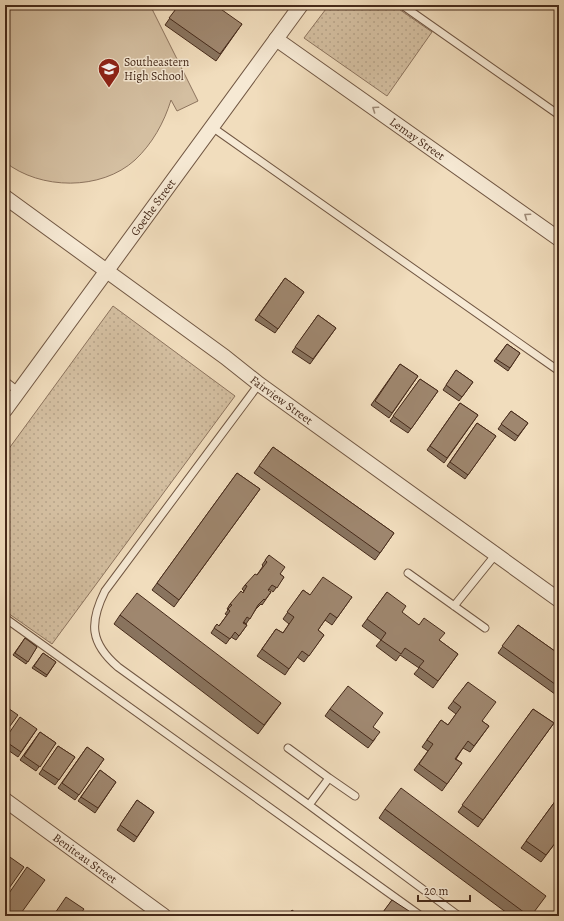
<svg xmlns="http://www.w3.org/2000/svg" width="564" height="921" viewBox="0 0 564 921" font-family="Alegreya,serif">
  <defs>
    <pattern id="grass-dots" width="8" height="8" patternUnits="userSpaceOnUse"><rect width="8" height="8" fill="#d4bfa1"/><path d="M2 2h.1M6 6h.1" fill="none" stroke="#b7a48a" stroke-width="1.8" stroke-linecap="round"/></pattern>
  </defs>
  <rect width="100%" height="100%" fill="#f1ddbd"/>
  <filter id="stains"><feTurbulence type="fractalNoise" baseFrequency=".005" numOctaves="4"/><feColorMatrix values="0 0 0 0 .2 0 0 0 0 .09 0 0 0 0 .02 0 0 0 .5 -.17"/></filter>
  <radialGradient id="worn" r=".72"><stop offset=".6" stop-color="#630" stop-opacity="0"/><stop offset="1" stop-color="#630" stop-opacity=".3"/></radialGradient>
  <path fill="url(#grass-dots)" stroke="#8d745e" d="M 329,5 L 393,5 L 432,32 L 387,96 L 304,38 Z
    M 113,306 L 235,396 L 52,644 L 5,611 L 5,454 Z"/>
  <path fill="#d4bfa1" stroke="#8d745e" d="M 5,5 L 150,5 L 198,101 L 177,111 L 171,100 C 164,123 152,144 135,160 C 101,191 40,190 5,162 Z"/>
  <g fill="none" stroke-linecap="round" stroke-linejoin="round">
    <g stroke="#715743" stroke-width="9">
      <path id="lane" d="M 402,5 L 559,115
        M 212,127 L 559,371
        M 5,381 L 19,392
        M 259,384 L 105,591 C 89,623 90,643 118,667 L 309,805 L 459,916
        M 408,573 L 485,628
        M 454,606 L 496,554
        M 5,618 L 421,916
        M 288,748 L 329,778
        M 309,805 L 329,778 L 355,796"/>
    </g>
    <g stroke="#715743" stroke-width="16">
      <g id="street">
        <path id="s1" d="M 276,39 L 559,239"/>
        <path id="s2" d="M 5,197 L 225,357 L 259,384 L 559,600"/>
        <path id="s3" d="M 5,410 L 301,5"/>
        <path id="s4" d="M 5,800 L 164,916"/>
      </g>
    </g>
    <use href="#lane" stroke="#f6e9d4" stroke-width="7"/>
    <use href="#street" stroke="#f6e9d4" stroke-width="14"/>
  </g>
  <path fill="#89745f" stroke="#462a1a" d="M 179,5 L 242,24 L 216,61 L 165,25 Z
    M 285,278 L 304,292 L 275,333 L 255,320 Z
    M 318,315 L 336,328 L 310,364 L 292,352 Z
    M 507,344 L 520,353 L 508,371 L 494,361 Z
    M 400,364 L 418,376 L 389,418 L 371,405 Z
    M 456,370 L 473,382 L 459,401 L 443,390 Z
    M 420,379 L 438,391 L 408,433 L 390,421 Z
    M 460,403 L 478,415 L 444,463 L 427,450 Z
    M 511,411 L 528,423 L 515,441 L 498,429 Z
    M 477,423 L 496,436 L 465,479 L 447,466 Z
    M 273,447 L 394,533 L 375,560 L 254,473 Z
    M 237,473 L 260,489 L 174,607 L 152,590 Z
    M 269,555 L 280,574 L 284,577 L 273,592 L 269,589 L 268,591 L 271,592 L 262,605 L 261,604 L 256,609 L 246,624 L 244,622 L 243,623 L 247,625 L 236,640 L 231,637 L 226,644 L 211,633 L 217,624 L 219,626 L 227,615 L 225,614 L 228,610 L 227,609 L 230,604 L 243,593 L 244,591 L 242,589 L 245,585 L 257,575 L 263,566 L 262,565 Z
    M 303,590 L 310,595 L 352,597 L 332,625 L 325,620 L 318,630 L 324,635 L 304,662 L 297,657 L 285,675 L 257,656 L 276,629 L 283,633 L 289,624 L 283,619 Z
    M 387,592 L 402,613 L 458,654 L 433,688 L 414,674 L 419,668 L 400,655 L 396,661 L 376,646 L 381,640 L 362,626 Z
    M 120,615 L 281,703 L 258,734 L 114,624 Z
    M 518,625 L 559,654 L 559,697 L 498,653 Z
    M 25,638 L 37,647 L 26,664 L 13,655 Z
    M 43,653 L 56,662 L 46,677 L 32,668 Z
    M 468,682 L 482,721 L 489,726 L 470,752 L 463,748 L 456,759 L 462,763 L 442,791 L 414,770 L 428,751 L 422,747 L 441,720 L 448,725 L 456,714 L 448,708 Z
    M 330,709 L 373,727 L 375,739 L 368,748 L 325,716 Z
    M 533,709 L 554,723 L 478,827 L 458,812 Z
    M 37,729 L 18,757 L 5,748 L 5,739 Z
    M 40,732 L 56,743 L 36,771 L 20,760 Z
    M 58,746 L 75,757 L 55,785 L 39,774 Z
    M 87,747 L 104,759 L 75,800 L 58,788 Z
    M 100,770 L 116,782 L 95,813 L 78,801 Z
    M 559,796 L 559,838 L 541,862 L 521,848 Z
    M 137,800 L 154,812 L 134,842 L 117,830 Z
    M 385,809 L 531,916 L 511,916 L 379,818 Z
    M 5,899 L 19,916 L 5,916 Z
    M 392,900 L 406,916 L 384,916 L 382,914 Z"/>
  <path fill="#9f876f" stroke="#462a1a" d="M 179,5 L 215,5 L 242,24 L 220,54 L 169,18 Z
    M 285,278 L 304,292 L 278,329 L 259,315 Z
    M 318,315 L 336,328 L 313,359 L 295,347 Z
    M 507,344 L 520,353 L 510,368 L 496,359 Z
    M 400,364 L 418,376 L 392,413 L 375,401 Z
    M 456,370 L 473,382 L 462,397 L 446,385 Z
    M 420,379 L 438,391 L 411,429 L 393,416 Z
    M 460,403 L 478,415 L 447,458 L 430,446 Z
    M 511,411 L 528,423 L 518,436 L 501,424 Z
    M 477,423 L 496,436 L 468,475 L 450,462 Z
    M 273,447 L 394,533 L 380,553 L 259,466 Z
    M 237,473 L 260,489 L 179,600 L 157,583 Z
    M 269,555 L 285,567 L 280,574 L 284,577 L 277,588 L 272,585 L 268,590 L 271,592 L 265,600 L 264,599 L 258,605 L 250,619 L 247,617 L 243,623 L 247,625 L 239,636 L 235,632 L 230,639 L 214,628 L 217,624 L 219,626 L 230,611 L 228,609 L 232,605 L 230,604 L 241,591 L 243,593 L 247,586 L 245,585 L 255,574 L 257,575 L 267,562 L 265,560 Z
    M 323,577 L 352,597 L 337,618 L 330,613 L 318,630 L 324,635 L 309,656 L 302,651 L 289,669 L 262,649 L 276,629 L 283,633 L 294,617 L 287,612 L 303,590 L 310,595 Z
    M 387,592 L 406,606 L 402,612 L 419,625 L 424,618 L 445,633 L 439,640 L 458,654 L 438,681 L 419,667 L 424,661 L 405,648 L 401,654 L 381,640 L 386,633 L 367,619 Z
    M 137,593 L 281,703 L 264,725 L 120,615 Z
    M 518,625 L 559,654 L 559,687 L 502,646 Z
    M 25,638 L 37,647 L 28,662 L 15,653 Z
    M 43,653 L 56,662 L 47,675 L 34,666 Z
    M 468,682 L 496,702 L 482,721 L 489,726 L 474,746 L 468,741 L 455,759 L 462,763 L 447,784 L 419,764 L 433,744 L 427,740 L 441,720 L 448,725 L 461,707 L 453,701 Z
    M 348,686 L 383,713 L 373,727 L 380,732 L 373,741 L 330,709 Z
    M 5,706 L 18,715 L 5,733 Z
    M 533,709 L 554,723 L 483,820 L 462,805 Z
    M 20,717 L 37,729 L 21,752 L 5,741 L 5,739 Z
    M 40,732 L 56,743 L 40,767 L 24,756 Z
    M 58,746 L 75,757 L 59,780 L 42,769 Z
    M 87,747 L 104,759 L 79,795 L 62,783 Z
    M 100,770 L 116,782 L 98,808 L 81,797 Z
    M 401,788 L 546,896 L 531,916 L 529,916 L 385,809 Z
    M 559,796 L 559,838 L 546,855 L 526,841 Z
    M 137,800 L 154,812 L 137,837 L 120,825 Z
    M 7,855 L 24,867 L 5,894 L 5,857 Z
    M 27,867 L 45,880 L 19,916 L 10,916 L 5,912 L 5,899 Z
    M 66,897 L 84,909 L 79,916 L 53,916 Z
    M 392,900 L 409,911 L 406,916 L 389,916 L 383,912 Z
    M 292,910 L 300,916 L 288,916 Z"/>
  <defs><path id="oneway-chevron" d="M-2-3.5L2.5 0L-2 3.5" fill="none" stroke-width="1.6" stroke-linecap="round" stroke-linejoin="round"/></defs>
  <g stroke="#9e8a77">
    <use href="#oneway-chevron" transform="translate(375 109) rotate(-145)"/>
    <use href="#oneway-chevron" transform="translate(527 216) rotate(-145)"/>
  </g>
  <defs>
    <g id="school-pin" transform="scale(1.15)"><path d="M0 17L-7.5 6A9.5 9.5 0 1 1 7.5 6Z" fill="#8f2418" stroke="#f6e9d4"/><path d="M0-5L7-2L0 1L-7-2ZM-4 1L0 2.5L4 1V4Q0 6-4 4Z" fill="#fff"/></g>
  </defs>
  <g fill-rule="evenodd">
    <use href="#school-pin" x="109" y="69"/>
  </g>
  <g text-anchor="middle" stroke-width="3" stroke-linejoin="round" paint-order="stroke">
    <g font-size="12" fill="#462a1a" stroke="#f6e9d4" text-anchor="start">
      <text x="124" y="66">Southeastern<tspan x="124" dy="14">High School</tspan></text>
    </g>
    <g font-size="12" fill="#462a1a" stroke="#f6e9d4">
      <text dy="4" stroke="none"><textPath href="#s1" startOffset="173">Lemay Street</textPath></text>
      <text dy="4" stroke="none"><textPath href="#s3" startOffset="251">Goethe Street</textPath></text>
      <text dy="4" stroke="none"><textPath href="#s2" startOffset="343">Fairview Street</textPath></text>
      <text dy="4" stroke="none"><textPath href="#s4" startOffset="99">Beniteau Street</textPath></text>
    </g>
  </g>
  <rect width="564" height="921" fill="none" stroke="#f1ddbd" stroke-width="20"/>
  <rect x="6" y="6" width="552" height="909" fill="none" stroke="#462a1a" stroke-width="2"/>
  <rect x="10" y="10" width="544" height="901" fill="none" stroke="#462a1a"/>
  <path d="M418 895v6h52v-6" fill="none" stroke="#462a1a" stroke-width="2"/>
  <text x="424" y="895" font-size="12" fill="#462a1a" stroke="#f6e9d4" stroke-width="3" paint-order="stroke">20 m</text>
  <rect width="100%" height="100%" filter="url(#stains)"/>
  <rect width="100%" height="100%" fill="url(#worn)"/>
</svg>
